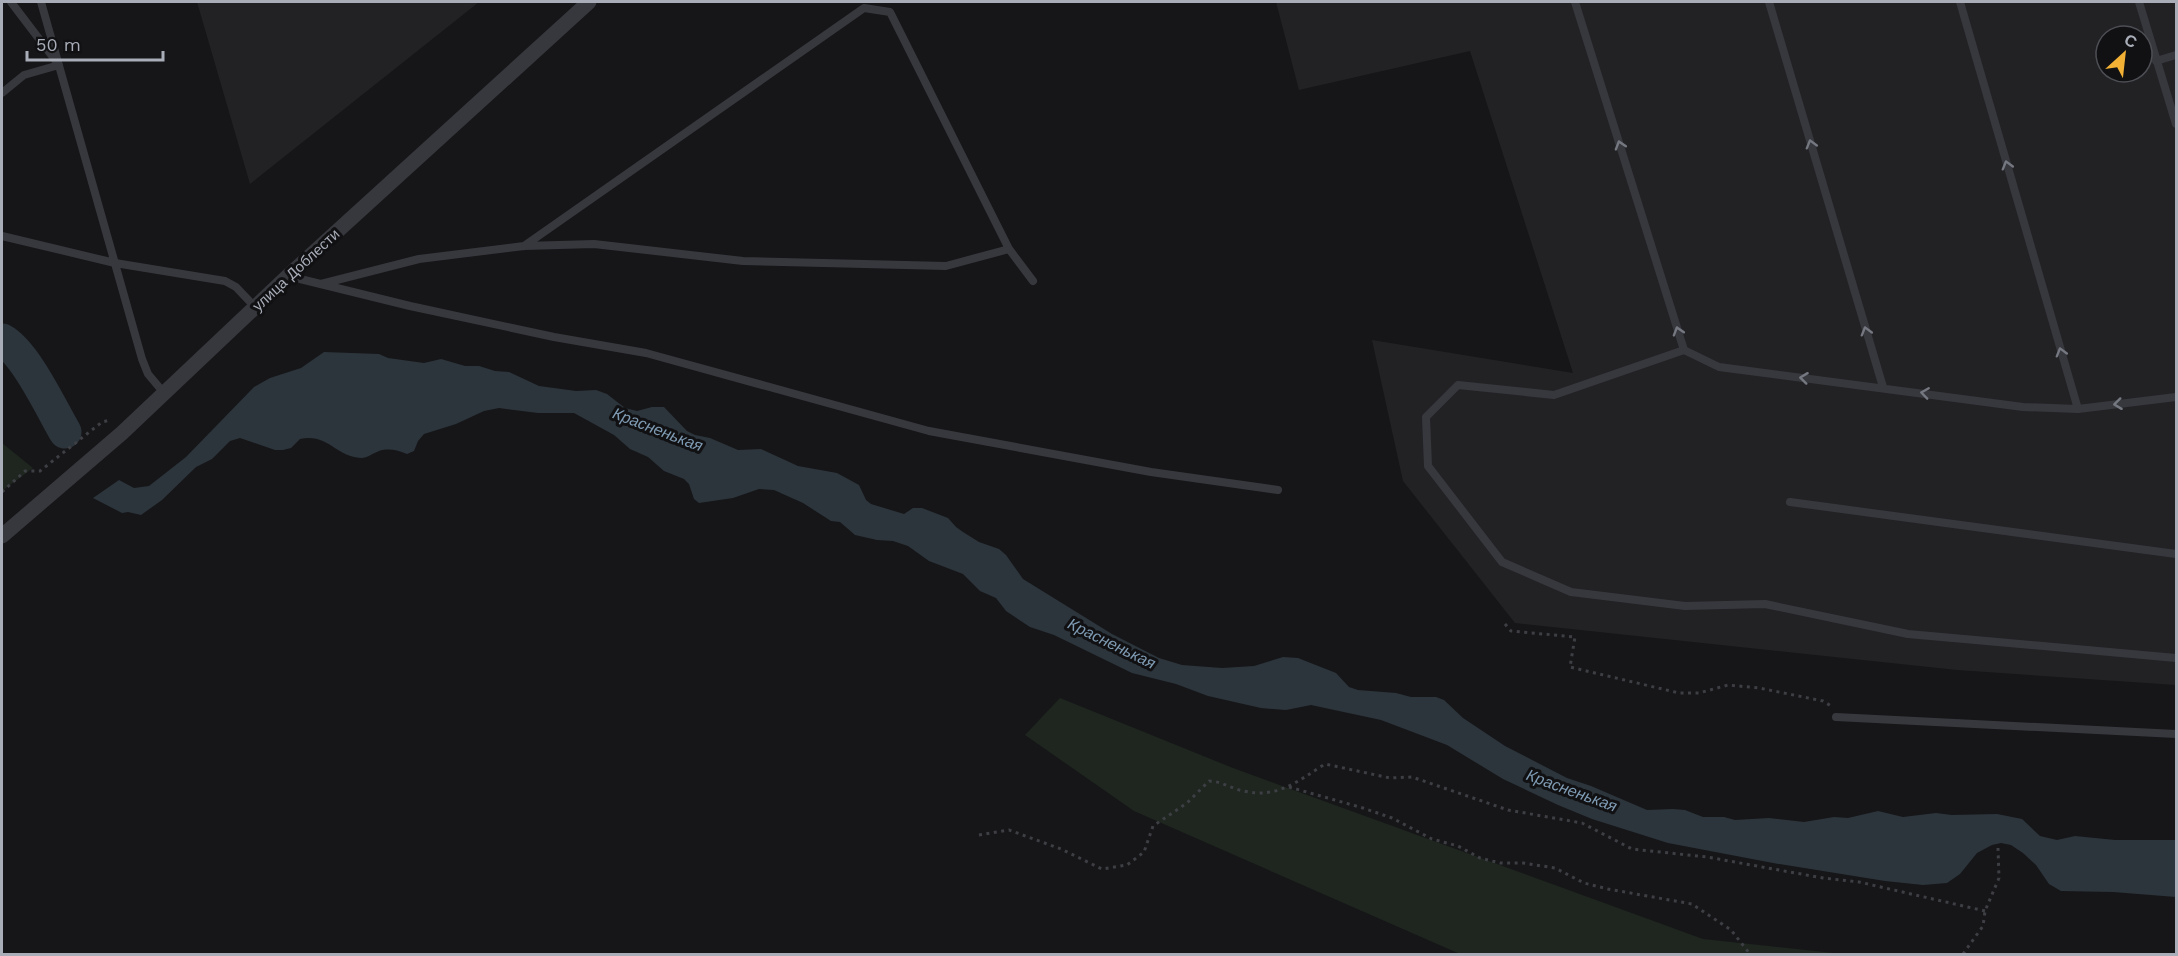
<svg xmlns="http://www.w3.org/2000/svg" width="2178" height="956" viewBox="0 0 2178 956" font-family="'Work Sans',sans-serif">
  <rect width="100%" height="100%" fill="#161618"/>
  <path fill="#222225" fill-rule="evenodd" d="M 197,2 L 479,2 L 250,184 Z
    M 1276,2 L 2176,2 L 2176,685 L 1957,670 L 1515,623 L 1403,481 L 1372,340 L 1573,373 L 1470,51 L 1299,90 ZM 2106,36 L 2142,36 L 2142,72 L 2106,72 Z"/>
  <path fill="#1e261f" d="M 2,443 L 33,468 L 2,491 Z
    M 1060,698 L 1233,768 L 1703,939 L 1843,954 L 1460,954 L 1134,811 L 1025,735 Z"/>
  <path fill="#2c353c" d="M 324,352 L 379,354 L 388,358 L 424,363 L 441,359 L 465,366 L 479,366 L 495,371 L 509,372 L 539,386 L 576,391 L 596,390 L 607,394 L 625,408 L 637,411 L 652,407 L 664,407 L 687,431 L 695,435 L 710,438 L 738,450 L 761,449 L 798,466 L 837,473 L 859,485 L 866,500 L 871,504 L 904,514 L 913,508 L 922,508 L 948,518 L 956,527 L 963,532 L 979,542 L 999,549 L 1006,555 L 1023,579 L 1112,634 L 1159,658 L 1182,665 L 1222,668 L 1254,666 L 1283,657 L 1298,658 L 1336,673 L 1349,687 L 1358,690 L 1396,693 L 1411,697 L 1436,697 L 1444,700 L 1463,718 L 1505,746 L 1567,778 L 1591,786 L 1647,810 L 1673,809 L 1685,810 L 1703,817 L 1724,817 L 1735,820 L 1769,818 L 1804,822 L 1834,817 L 1848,818 L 1878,811 L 1903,817 L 1936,813 L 1952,815 L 1997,814 L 2022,819 L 2040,836 L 2057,840 L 2075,836 L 2115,840 L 2176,840 L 2176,897 L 2113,892 L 2061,891 L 2049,884 L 2036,865 L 2023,853 L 2011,845 L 2001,843 L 1992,845 L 1977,853 L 1960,874 L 1947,883 L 1923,885 L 1885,881 L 1773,863 L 1668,843 L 1592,819 L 1558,805 L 1503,779 L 1447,745 L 1381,720 L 1311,705 L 1286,710 L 1261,708 L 1208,696 L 1176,684 L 1132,673 L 1054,635 L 1030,627 L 1006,611 L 996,598 L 980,591 L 963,574 L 929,561 L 908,546 L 893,541 L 877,540 L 855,535 L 840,522 L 831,521 L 803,503 L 774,490 L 759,489 L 733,498 L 699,503 L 694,499 L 689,484 L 684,479 L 664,471 L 648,457 L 630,449 L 614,435 L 574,413 L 538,413 L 499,408 L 484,411 L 456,424 L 424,434 L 418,441 L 414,451 L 407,454 C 398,450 388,448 379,451 C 373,453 368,458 361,458 C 336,457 328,433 300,439 L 291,448 L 283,450 L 275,450 L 240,438 L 230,441 L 212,459 L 196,467 L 162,500 L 141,515 L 128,512 L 122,513 L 93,498 L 119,480 L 134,488 L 149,486 L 186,457 L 254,387 L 270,378 L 301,368 Z"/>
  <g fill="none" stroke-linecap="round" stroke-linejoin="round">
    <path stroke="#2c353c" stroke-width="33" d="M 2,340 C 25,352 51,408 65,432"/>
    <path stroke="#3d3f44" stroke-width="3" stroke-dasharray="3 4.5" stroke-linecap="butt" d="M 2,492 L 25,471 L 40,471 L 102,422 L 110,420
      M 1505,624 L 1511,631 L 1575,637 L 1570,667 L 1679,693 L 1699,693 L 1728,685 L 1759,688 L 1823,701 L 1831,706
      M 1289,787 L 1363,808 L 1392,818 L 1432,839 L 1458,846 L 1480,858 L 1500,863 L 1523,863 L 1555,868 L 1584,883 L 1608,889 L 1692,904 L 1731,930 L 1750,954
      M 979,835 L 1009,830 L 1061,849 L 1102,869 L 1127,865 L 1144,852 L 1153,826 L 1187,803 L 1209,781 C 1221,781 1232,789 1244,791 C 1277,799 1298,781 1325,764 L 1390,778 L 1412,777 L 1508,810 L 1582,823 L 1632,849 L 1707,857 L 1823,878 L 1859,882 L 1985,911
      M 1963,954 L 1983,926 L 1985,911 L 1999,878 L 1998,848"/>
    <path stroke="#37383d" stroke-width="8" d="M 41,2 L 142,359 L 148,374 L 164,393
      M 1575,2 L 1684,350 L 1719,367 L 2023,407 L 2078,409 L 2176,397
      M 1769,2 L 1883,387
      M 1960,2 L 2078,409
      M 2139,2 L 2176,124
      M 2156,61 L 2176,55
      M 2,93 L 24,75 L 59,65 L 11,2
      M 2,236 L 115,263 L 225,281 L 236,287 L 255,307
      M 524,246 L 864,8 L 890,12 L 1009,249 L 1033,281
      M 288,276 L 410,306 L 554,337 L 646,353 L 929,431 L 1151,472 L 1278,490
      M 321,284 L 419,259 L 524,246 L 594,244 L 743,261 L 946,266 L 1009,249
      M 1684,350 L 1554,395 L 1458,385 L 1426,417 L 1428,466 L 1502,562 L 1571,592 L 1685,606 L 1765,604 L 1908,634 L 2176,658
      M 1790,502 L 2176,554
      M 1836,717 L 2176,734"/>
    <path stroke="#37383d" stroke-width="15" d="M 2,536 L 122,433 L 288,276 L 589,2"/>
  </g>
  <defs><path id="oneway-chevron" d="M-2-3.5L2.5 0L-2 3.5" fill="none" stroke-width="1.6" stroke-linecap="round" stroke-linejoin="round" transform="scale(1.5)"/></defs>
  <g stroke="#757881">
    <use href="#oneway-chevron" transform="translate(1811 144) rotate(-106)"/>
    <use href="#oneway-chevron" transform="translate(1620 145) rotate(-107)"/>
    <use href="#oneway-chevron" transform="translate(2007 165) rotate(-106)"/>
    <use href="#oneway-chevron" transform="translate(1678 331) rotate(-107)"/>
    <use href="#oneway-chevron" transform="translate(1866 331) rotate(-106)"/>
    <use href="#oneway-chevron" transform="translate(2061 352) rotate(-106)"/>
    <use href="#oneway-chevron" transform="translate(1804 378) rotate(-173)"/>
    <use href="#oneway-chevron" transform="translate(1925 393) rotate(-172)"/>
    <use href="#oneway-chevron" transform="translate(2118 404) rotate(173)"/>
  </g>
  <g text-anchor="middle" stroke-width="6" stroke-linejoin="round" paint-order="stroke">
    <g font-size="15" fill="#a8adb8" stroke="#111113">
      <text transform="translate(296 270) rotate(-43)" y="5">улица Доблести</text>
    </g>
    <g font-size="16" font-style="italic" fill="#7f9bb3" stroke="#111113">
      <text transform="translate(658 429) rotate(21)" y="6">Красненькая</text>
      <text transform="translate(1112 643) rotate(26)" y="6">Красненькая</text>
      <text transform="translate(1572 790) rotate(20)" y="6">Красненькая</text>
    </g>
  </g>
  <rect width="2178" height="956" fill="none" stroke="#a8adb8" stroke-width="6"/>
  <g transform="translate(2124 54) rotate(27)"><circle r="28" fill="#111113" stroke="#4d4f55" stroke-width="1.5"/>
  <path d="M0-4.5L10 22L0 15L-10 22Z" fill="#f2b134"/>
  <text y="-9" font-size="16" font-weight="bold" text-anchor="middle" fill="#a8adb8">С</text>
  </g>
  <path d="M27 51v9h136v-9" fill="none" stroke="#a8adb8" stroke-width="3"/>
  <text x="36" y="51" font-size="18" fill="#a8adb8" stroke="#111113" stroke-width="4.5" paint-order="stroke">50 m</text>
</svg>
